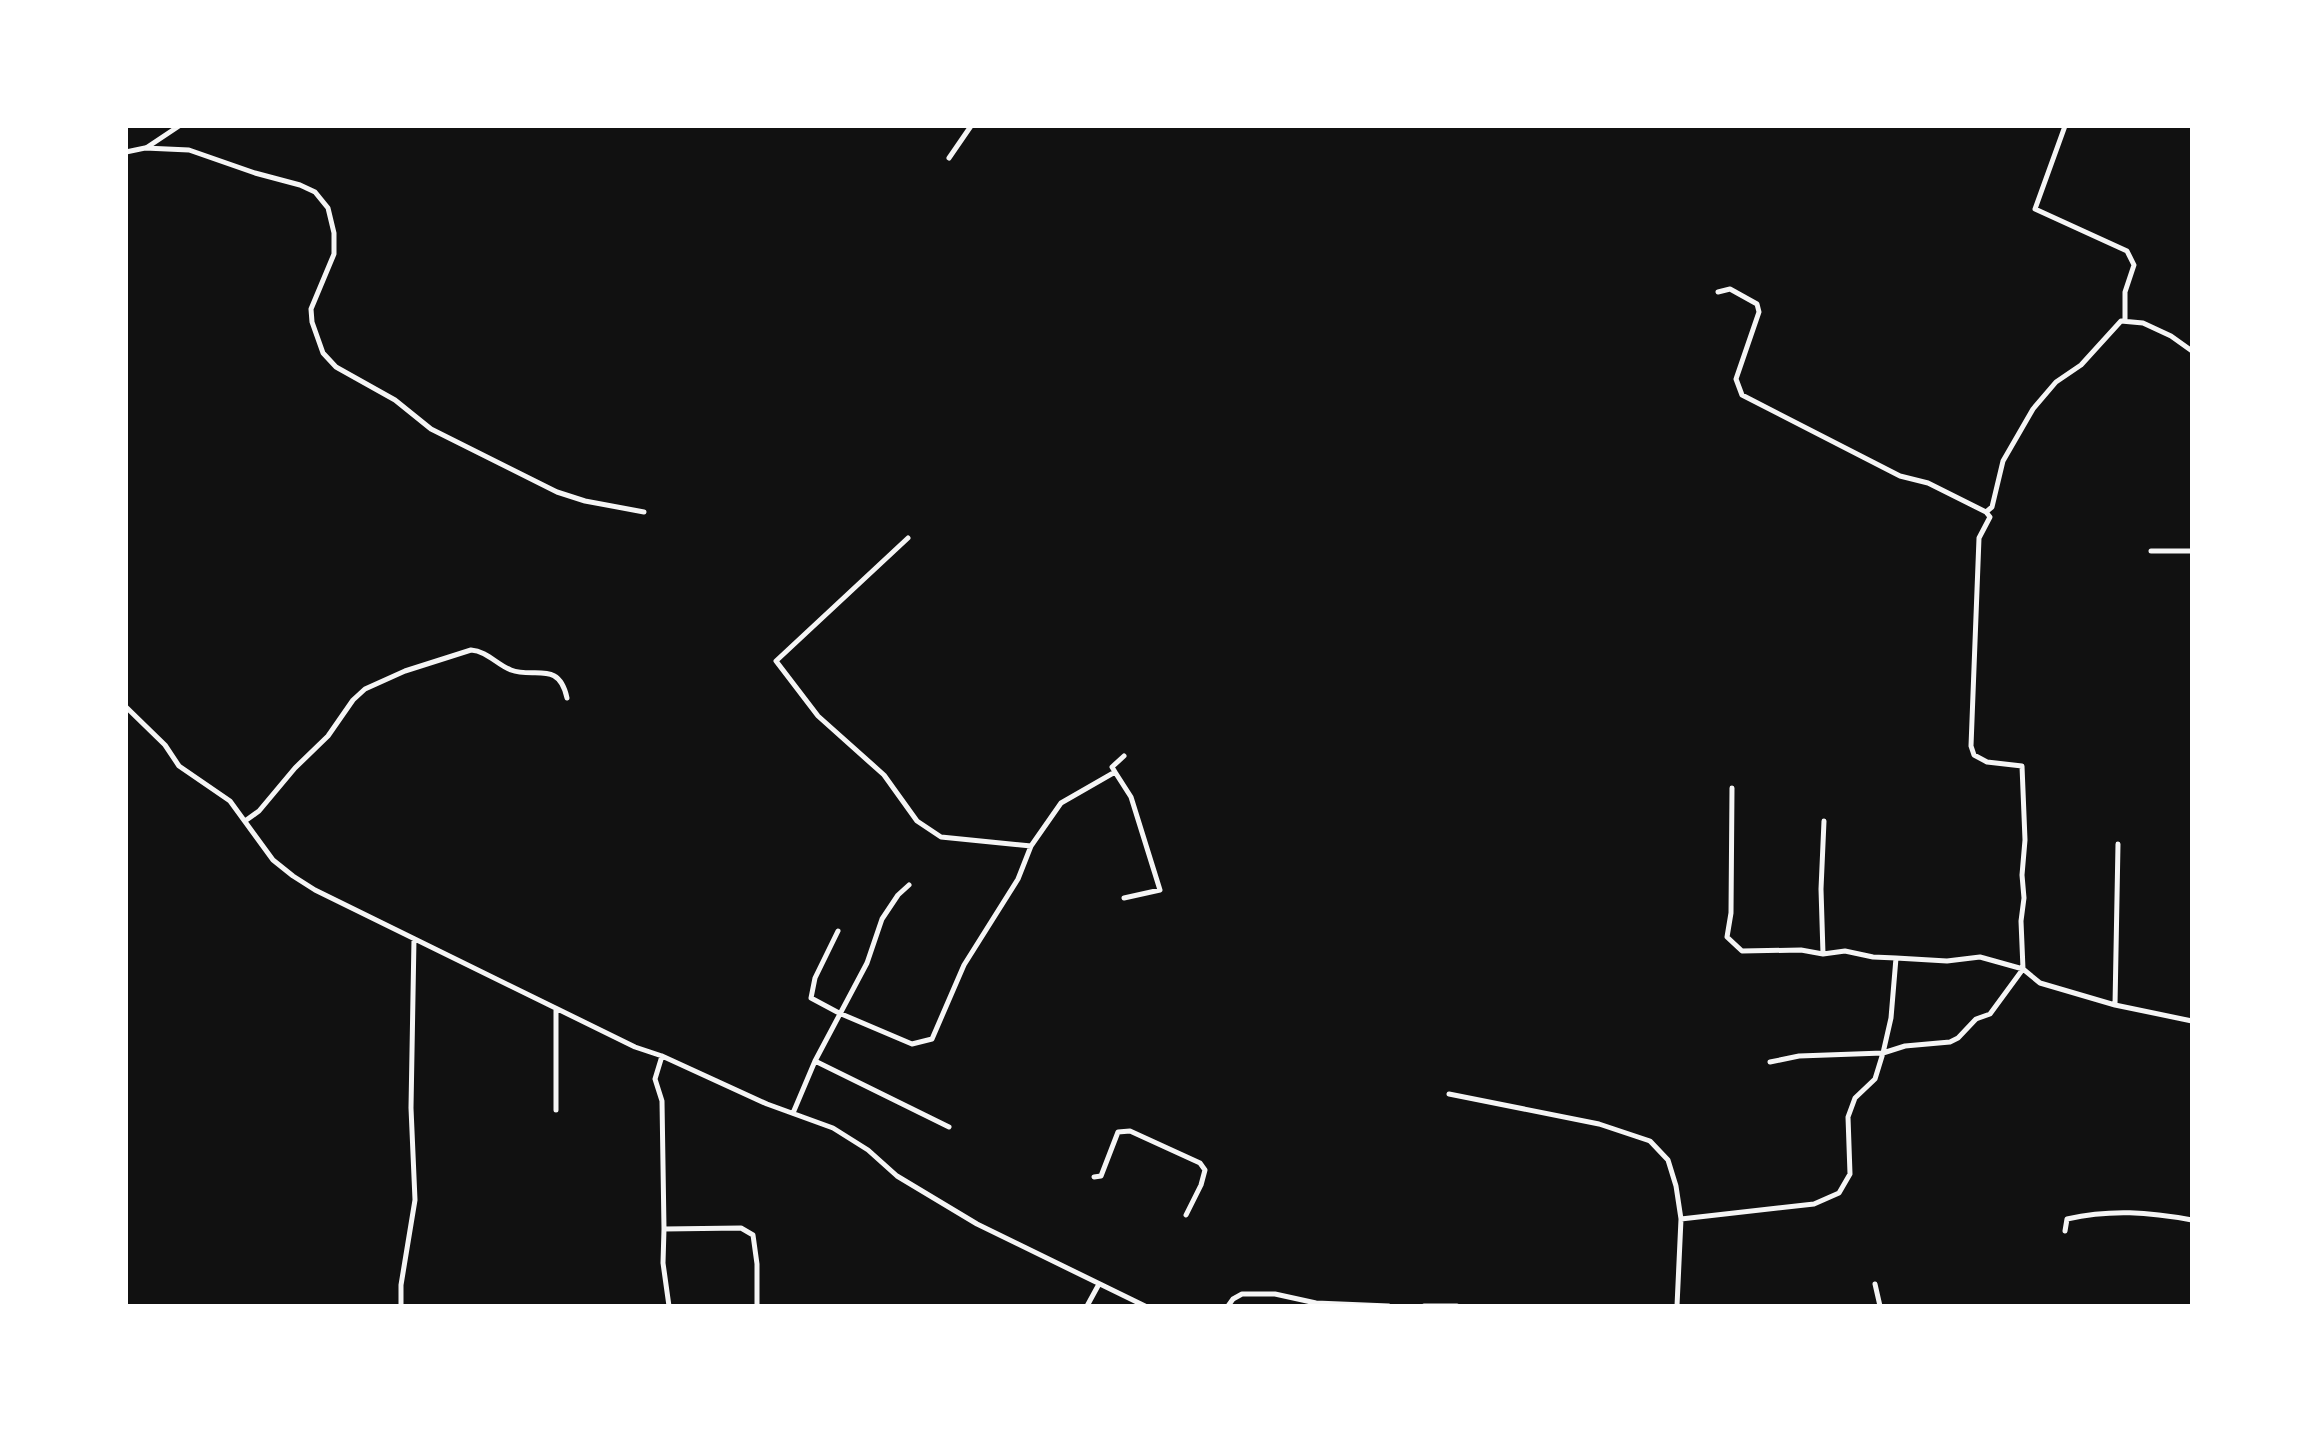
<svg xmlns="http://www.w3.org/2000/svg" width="2318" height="1432" viewBox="0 0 2318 1432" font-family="Jost,sans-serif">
  <rect width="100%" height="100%" fill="#111"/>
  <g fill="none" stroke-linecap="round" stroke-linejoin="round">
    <path stroke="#f5f5f5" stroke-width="5" d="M 2065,126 L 2035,209 L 2127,251 L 2134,265 L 2125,292 L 2125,321
      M 146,148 L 179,126
      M 126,152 L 145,148 L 189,150 L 255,173 L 300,185 L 315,192 L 328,208 L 334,233 L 334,254 L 311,309 L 312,322 L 323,353 L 336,367 L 395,400 L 431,429 L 557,492 L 585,501 L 644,512
      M 949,158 L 971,126
      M 1718,292 L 1730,289 L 1757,304 L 1759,312 L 1736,379 L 1742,395 L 1900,476 L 1928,483 L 1986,512
      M 2192,351 L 2171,336 L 2143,323 L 2121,321 L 2081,365 L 2056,382 L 2033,409 L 2003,461 L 1992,507 L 1986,512 L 1990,517 L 1979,538 L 1971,746 L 1974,755 L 1987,762 L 2022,766 L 2025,840 L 2022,875 L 2024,898 L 2021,921 L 2023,969 L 2040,983 L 2115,1005 L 2192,1021
      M 908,538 L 776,661 L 818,716 L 884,775 L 917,821 L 941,837 L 1031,846
      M 2151,551 L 2192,551
      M 126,707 L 165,745 L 179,766 L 230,801 L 273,860 L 293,876 L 315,890 L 635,1047 L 662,1056
      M 1115,772 L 1131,797 L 1160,890 L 1124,898
      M 1732,788 L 1731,913 L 1727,937 L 1742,951 L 1801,950 L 1823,954 L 1845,951 L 1873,957 L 1896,958
      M 245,821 L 259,811 L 295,768 L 328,736 L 353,700 L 365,689 L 405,671 L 471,650 C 487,651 496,664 511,670 C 534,679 559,660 567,698
      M 838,931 L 815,978 L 811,998 L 839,1013 L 912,1044 L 932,1039 L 964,965 L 1018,879 L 1031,846 L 1061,803 L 1115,772 L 1112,767 L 1124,756
      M 1823,954 L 1821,889 L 1824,821
      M 2115,1005 L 2118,844
      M 556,1009 L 556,1110
      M 815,1061 L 949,1127
      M 1449,1094 L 1599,1124 L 1650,1141 L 1668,1160 L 1676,1186 L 1681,1219
      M 793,1113 L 815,1061 L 867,963 L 882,919 L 898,895 L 909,885
      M 1094,1177 L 1101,1176 L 1118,1132 L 1130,1131 L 1200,1163 L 1205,1170 L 1201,1185 L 1186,1215
      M 664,1229 L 662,1101 L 655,1079 L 662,1056 L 767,1104 L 833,1128 L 868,1150 L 897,1176 L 977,1224 L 1145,1306
      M 2065,1231 L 2067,1219 C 2111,1209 2149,1212 2192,1220
      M 1875,1284 L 1880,1306
      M 401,1306 L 401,1285 L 415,1200 L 411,1108 L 414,939
      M 669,1306 L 663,1263 L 664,1229 L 741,1228 L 753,1235 L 757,1264 L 757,1306
      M 1087,1306 L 1099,1284
      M 1228,1306 L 1233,1299 L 1242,1294 L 1275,1294 L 1316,1303 L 1389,1306
      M 1424,1306 L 1457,1306
      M 1677,1306 L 1681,1219 L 1814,1204 L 1839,1193 L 1850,1174 L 1848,1117 L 1855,1098 L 1875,1079 L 1883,1053 L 1905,1046 L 1950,1042 L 1958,1038 L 1976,1019 L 1990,1014 L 2023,969 L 1980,957 L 1947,961 L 1896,958 L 1891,1018 L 1883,1053 L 1799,1056 L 1770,1062"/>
  </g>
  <rect width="2318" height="1432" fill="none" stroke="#ffffff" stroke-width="256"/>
</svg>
